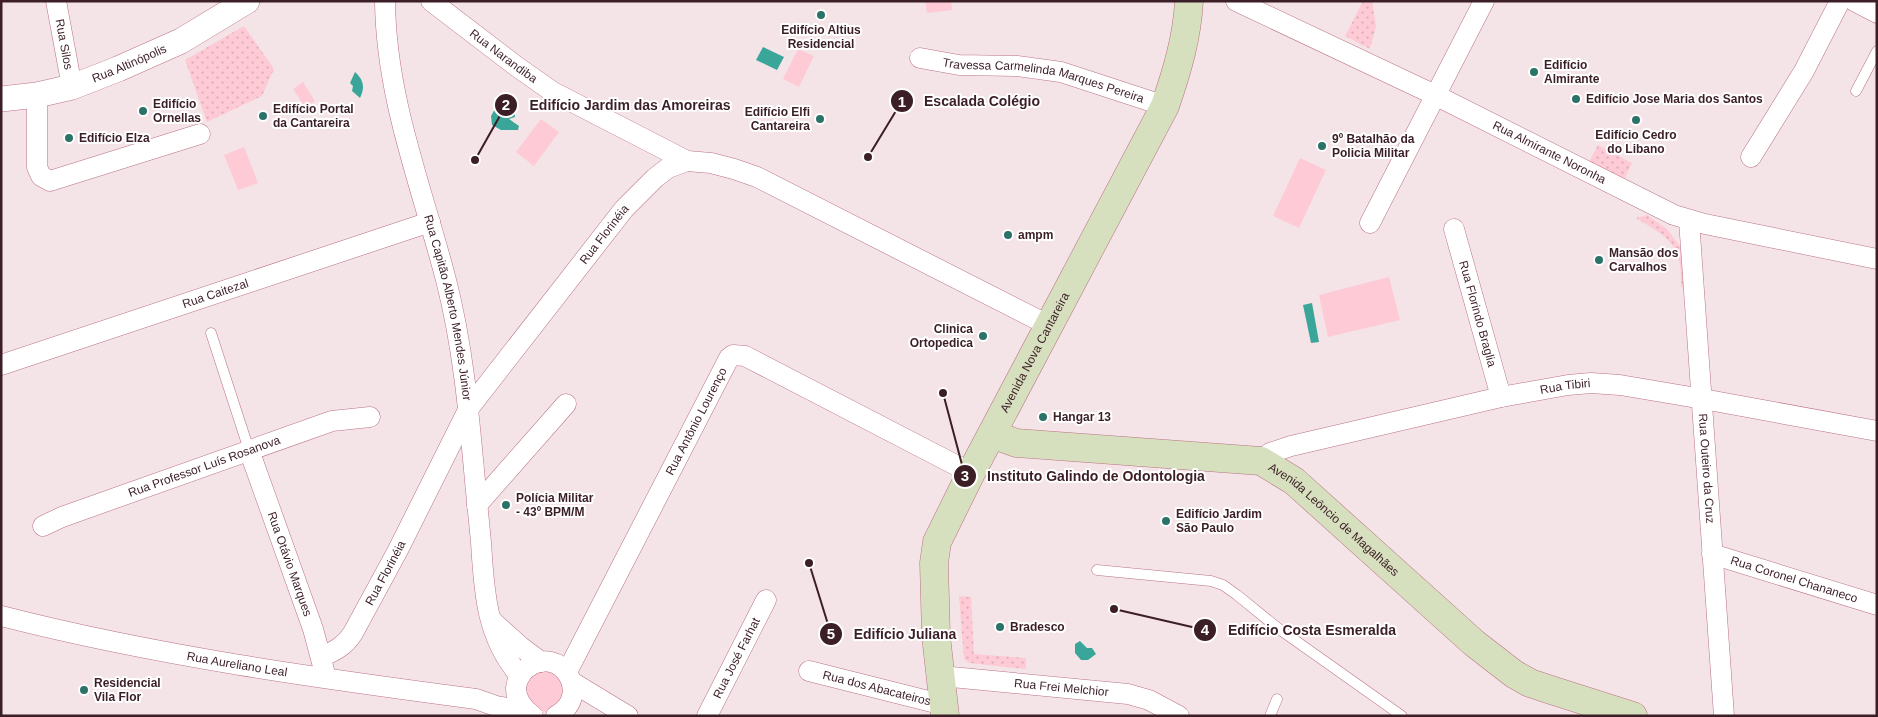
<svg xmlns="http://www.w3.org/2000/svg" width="1878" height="717" viewBox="0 0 1878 717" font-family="Helvetica,sans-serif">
  <defs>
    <pattern id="garden-dots" width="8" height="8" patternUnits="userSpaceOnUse" patternTransform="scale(1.25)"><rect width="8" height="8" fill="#fdcad5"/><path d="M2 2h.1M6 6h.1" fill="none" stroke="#daadb7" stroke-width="1.8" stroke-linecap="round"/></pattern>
  </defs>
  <rect width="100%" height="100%" fill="#f5e4e7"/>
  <path fill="#fdcad5" d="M 925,1 L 951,1 L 952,10 L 927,13 Z
    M 798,49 L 814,56 L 799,87 L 783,79 Z
    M 303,82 L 315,101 L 305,107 L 293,89 Z
    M 541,119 L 559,132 L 534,166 L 516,152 Z
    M 244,147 L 258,183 L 238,190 L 224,155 Z
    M 1300,158 L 1326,170 L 1299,228 L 1273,216 Z
    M 1389,277 L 1400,320 L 1328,337 L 1319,295 Z
    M 555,670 L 567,693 L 547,712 L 540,711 L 527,703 L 524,682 L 534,671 Z"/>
  <path fill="url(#garden-dots)" d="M 1363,1 L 1372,1 L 1376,26 L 1370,49 L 1345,36 Z
    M 244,26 L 274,69 L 262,96 L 207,122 L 185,60 Z
    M 1598,145 L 1632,163 L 1624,180 L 1589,162 Z
    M 1647,215 L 1667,229 L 1683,250 L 1686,287 L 1681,287 C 1681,276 1681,261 1676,251 C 1669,236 1650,227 1636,218 Z
    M 959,596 L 971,597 L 974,654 L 1026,658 L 1026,669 L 969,663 L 964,659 Z"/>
  <path fill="#3aa699" d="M 763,47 L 784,57 L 777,70 L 756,60 Z
    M 355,72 C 364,80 365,88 360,98 L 352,91 L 353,86 L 350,83 Z
    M 505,100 L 515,108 L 515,117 L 509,119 L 519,126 L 518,130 L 501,130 L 492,125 L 491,116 L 495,109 L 496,102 Z
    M 1312,303 L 1319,342 L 1311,343 L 1303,305 Z
    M 1080,641 L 1087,648 L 1092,648 L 1096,654 L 1088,660 L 1081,660 L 1075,653 L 1075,644 Z"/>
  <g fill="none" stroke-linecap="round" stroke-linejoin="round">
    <g stroke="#ba7284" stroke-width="11">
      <path id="service" d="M 1856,91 L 1877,51
        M 211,333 L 249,450
        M 1097,570 L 1211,581 L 1223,585 L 1237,595 L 1279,629 L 1402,716
        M 1270,716 L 1277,699"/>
    </g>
    <g stroke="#ba7284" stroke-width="21">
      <g id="minor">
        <path id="s1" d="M 56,1 L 72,87"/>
        <path id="s2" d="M 385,1 C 386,99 422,187 446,280 C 463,346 469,414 475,481 C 477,501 479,521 481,542 C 484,591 486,637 520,676"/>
        <path id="s3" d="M 431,1 L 516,66 L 553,92 L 687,161"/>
        <path id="s4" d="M 1236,1 L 1435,95 L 1674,215 L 1705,224 L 1877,259"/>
        <path d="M 1854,1 L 1877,13"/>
        <path id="s5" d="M 920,58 L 959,65 L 1017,66 L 1061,72 L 1165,106"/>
        <path d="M 37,95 L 37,167 L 41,176 L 50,181 L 200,134"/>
        <path d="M 1751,157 L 1804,71 L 1840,1"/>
        <path id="s6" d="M 1689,220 L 1724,716"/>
        <path d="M 1370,223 L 1484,1"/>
        <path id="s7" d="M 1454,229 L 1501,397"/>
        <path id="s8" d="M 1,365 L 430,222"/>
        <path id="s9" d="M 249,450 L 313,629 L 324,670"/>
        <path id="s10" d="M 1261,461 L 1270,453 L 1291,446 L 1501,397 L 1568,385 L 1591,383 L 1620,385 L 1703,399 L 1877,431"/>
        <path d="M 477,505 L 566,404"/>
        <path id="s11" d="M 43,526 L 62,517 L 332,421 L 370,417"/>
        <path id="s12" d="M 1712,554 L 1877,605"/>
        <path id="s13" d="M 1,616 C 157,656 317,678 476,699 L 496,706 L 526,711"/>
        <path d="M 492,621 L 521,647 L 541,662"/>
        <path id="s14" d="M 321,657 C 335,651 345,646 353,633 L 398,550 L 469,408 L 624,209 L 655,178 L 668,168 L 687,161 L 711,163 L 734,169 L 757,177 L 1050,326"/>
        <path id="s15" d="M 809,671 L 944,705"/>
        <path id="s16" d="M 567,672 L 729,358 L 733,355 L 745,356 L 971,473"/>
        <path id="s17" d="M 941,676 L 1128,694 L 1149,700 L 1179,716"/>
        <path d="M 572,682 L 628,716"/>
        <path d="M 533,716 C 523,709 516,700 516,688 C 517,680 521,672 527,668 C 560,643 594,695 556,716"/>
        <path id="s18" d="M 707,716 L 766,600"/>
      </g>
    </g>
    <g stroke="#ba7284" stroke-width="26">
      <g id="tertiary">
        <path id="s19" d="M 1,99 L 37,95 L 72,87 L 118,69 L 181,41 L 247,1"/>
      </g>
    </g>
    <g stroke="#ba7284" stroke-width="29">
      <g id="secondary">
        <path id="s20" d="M 992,434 L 1016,443 L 1261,461 L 1294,481 L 1474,643 L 1514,674 L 1530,683 L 1551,690 L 1633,716"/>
        <path id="s21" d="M 945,716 L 936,636 L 934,563 L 937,542 L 971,473 L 1165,106 C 1177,71 1187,38 1189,1"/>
      </g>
    </g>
    <use href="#service" stroke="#fff" stroke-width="10"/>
    <use href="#minor" stroke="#fff" stroke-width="20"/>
    <use href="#tertiary" stroke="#fff" stroke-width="25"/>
    <use href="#secondary" stroke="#d7e0be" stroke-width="28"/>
  </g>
  <g fill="#2b7269" stroke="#fff" stroke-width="2">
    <circle cx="821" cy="15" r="5"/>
    <circle cx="1534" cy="72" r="5"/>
    <circle cx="1576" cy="99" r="5"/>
    <circle cx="143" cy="111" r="5"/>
    <circle cx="263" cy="116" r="5"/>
    <circle cx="820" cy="119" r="5"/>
    <circle cx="1636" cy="120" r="5"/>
    <circle cx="69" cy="138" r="5"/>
    <circle cx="1322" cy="146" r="5"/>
    <circle cx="1008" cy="235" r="5"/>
    <circle cx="1599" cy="260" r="5"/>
    <circle cx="983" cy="336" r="5"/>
    <circle cx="1043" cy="417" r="5"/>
    <circle cx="506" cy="505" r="5"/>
    <circle cx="1166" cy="521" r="5"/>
    <circle cx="1000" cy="627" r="5"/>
    <circle cx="84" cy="690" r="5"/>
  </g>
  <g text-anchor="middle" stroke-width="4" stroke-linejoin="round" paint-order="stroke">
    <g font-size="12" font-weight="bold" fill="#3b1e26" stroke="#fff" text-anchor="start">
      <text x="821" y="34" text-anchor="middle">Edifício Altius<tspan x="821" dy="14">Residencial</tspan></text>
      <text x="1544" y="69">Edifício<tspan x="1544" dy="14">Almirante</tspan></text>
      <text x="1586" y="103">Edifício Jose Maria dos Santos</text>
      <text x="153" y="108">Edifício<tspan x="153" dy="14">Ornellas</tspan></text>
      <text x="273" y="113">Edifício Portal<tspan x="273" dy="14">da Cantareira</tspan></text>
      <text x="810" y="116" text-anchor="end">Edifício Elfi<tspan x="810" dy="14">Cantareira</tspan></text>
      <text x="1636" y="139" text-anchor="middle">Edifício Cedro<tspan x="1636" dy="14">do Libano</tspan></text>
      <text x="79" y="142">Edifício Elza</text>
      <text x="1332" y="143">9º Batalhão da<tspan x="1332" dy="14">Policia Militar</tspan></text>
      <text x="1018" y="239">ampm</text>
      <text x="1609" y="257">Mansão dos<tspan x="1609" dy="14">Carvalhos</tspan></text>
      <text x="973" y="333" text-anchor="end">Clinica<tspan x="973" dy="14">Ortopedica</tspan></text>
      <text x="1053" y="421">Hangar 13</text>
      <text x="516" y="502">Polícia Militar<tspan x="516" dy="14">- 43º BPM/M</tspan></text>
      <text x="1176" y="518">Edifício Jardim<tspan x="1176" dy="14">São Paulo</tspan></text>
      <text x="1010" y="631">Bradesco</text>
      <text x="94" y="687">Residencial<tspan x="94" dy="14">Vila Flor</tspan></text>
    </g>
    <g font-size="12" fill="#3b1e26" stroke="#fff">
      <text dy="4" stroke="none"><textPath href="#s1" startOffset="44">Rua Silos</textPath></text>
      <text dy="4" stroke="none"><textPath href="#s3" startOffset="91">Rua Narandiba</textPath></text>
      <text dy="4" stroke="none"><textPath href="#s19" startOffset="134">Rua Altinópolis</textPath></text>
      <text dy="4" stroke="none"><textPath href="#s5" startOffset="126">Travessa Carmelinda Marques Pereira</textPath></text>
      <text dy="4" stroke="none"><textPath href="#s4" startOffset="348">Rua Almirante Noronha</textPath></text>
      <text dy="4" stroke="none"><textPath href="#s14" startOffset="514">Rua Florinéia</textPath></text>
      <text dy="4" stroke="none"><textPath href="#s8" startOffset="226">Rua Caitezal</textPath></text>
      <text dy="4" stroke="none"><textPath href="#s2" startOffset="314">Rua Capitão Alberto Mendes Júnior</textPath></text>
      <text dy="4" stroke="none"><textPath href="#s7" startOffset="88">Rua Florindo Braglia</textPath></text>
      <text dy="4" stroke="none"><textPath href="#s21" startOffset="388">Avenida Nova Cantareira</textPath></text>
      <text dy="4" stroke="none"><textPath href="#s10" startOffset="315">Rua Tibiri</textPath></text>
      <text dy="4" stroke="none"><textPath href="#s16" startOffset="282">Rua Antônio Lourenço</textPath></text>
      <text dy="4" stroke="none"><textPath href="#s11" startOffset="172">Rua Professor Luís Rosanova</textPath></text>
      <text dy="4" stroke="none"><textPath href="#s6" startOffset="249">Rua Outeiro da Cruz</textPath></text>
      <text dy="4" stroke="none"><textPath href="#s20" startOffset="365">Avenida Leôncio de Magalhães</textPath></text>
      <text dy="4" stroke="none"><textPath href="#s9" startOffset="121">Rua Otávio Marques</textPath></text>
      <text dy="4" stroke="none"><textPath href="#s14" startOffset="109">Rua Florinéia</textPath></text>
      <text dy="4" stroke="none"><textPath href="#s12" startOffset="86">Rua Coronel Chananeco</textPath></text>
      <text dy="4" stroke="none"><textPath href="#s18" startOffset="65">Rua José Farhat</textPath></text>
      <text dy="4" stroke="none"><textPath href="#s13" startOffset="241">Rua Aureliano Leal</textPath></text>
      <text dy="4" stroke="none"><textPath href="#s15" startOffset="70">Rua dos Abacateiros</textPath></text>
      <text dy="4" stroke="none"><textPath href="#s17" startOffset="121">Rua Frei Melchior</textPath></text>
    </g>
  </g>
  <path fill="none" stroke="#3b1e26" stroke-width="2" d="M868 157L902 101M475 160L506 105M943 393L965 476M1114 609L1205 630M809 563L831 634"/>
  <g fill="#3b1e26" stroke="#fff" stroke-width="2">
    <circle cx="868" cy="157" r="5"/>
    <circle cx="475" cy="160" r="5"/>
    <circle cx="943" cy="393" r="5"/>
    <circle cx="1114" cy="609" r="5"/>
    <circle cx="809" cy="563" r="5"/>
    <circle cx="902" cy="101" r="12"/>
    <circle cx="506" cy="105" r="12"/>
    <circle cx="965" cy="476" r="12"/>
    <circle cx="1205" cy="630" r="12"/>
    <circle cx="831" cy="634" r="12"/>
  </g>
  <g font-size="15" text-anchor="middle" font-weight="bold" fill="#fff">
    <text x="902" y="107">1</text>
    <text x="506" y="110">2</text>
    <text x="965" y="481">3</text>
    <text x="1205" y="635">4</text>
    <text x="831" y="639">5</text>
  </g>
  <g font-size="14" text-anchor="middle" font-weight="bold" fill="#3b1e26" stroke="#fff" stroke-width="4" stroke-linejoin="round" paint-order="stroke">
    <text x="982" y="106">Escalada Colégio</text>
    <text x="630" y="110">Edifício Jardim das Amoreiras</text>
    <text x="1096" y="481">Instituto Galindo de Odontologia</text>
    <text x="1312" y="635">Edifício Costa Esmeralda</text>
    <text x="905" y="639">Edifício Juliana</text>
  </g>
  <rect width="1878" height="717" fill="none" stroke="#3b1e26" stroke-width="5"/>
</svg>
